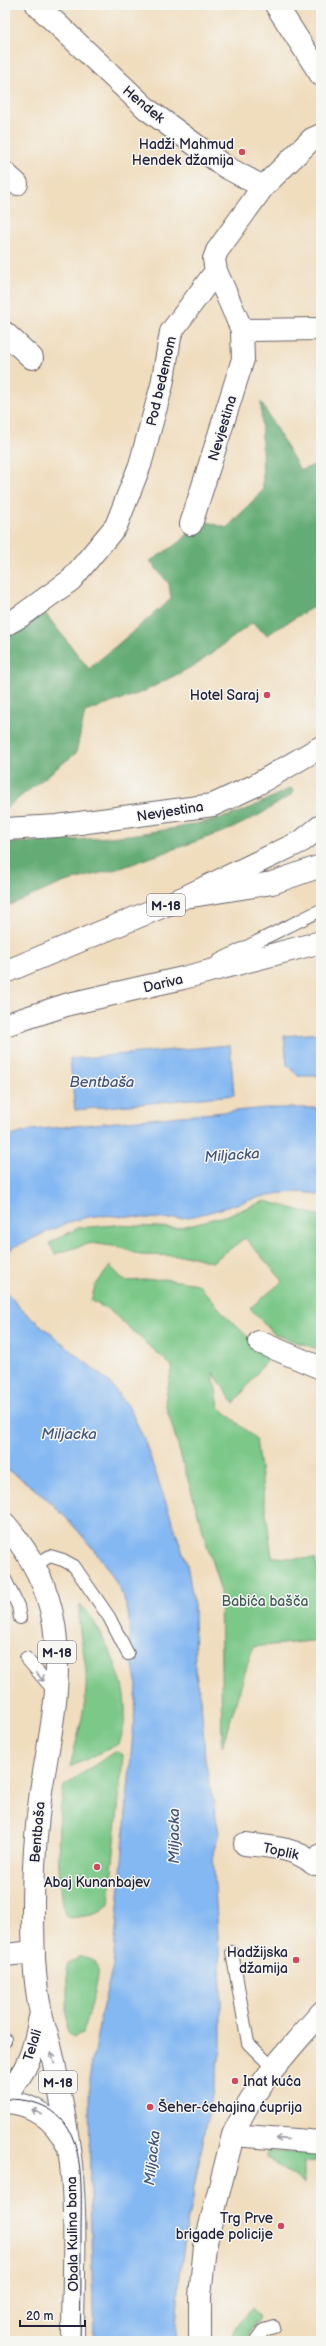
<svg xmlns="http://www.w3.org/2000/svg" width="326" height="2346" viewBox="0 0 326 2346" font-family="'Balsamiq Sans',sans-serif">
  <rect width="100%" height="100%" fill="#f6f6f2"/>
  <filter id="ink" filterUnits="userSpaceOnUse"><feTurbulence type="fractalNoise" baseFrequency=".025" numOctaves="2"/><feDisplacementMap in="SourceGraphic" scale="8" xChannelSelector="R" yChannelSelector="G"/><feConvolveMatrix kernelMatrix="1 2 1 2 8 2 1 2 1" color-interpolation-filters="sRGB"/></filter>
  <filter id="wash" filterUnits="userSpaceOnUse"><feTurbulence type="fractalNoise" baseFrequency=".012" numOctaves="4" result="noise"/><feDisplacementMap in="SourceGraphic" scale="16" xChannelSelector="R" yChannelSelector="G"/><feGaussianBlur stdDeviation="0.9" result="paint"/><feColorMatrix in="noise" values="0 0 0 0 0 0 0 0 0 0 0 0 0 0 0 0 0 1.4 0 .05"/><feComposite in="paint" operator="in"/></filter>
  <g filter="url(#wash)">
    <rect width="100%" height="100%" fill="#f0ddbe"/>
    <path fill="#7bc888" stroke="#4e7562" d="M 265,1201 L 321,1216 L 321,1350 L 275,1335 L 250,1308 L 283,1281 L 245,1238 L 212,1262 L 189,1256 L 140,1255 L 119,1247 L 91,1243 L 55,1254 L 49,1243 L 78,1228 L 115,1225 L 177,1228 L 228,1215 Z
      M 110,1266 L 125,1281 L 164,1279 L 198,1284 L 225,1315 L 269,1357 L 234,1404 L 213,1372 L 219,1407 L 256,1439 L 272,1557 L 315,1559 L 321,1584 L 321,1640 L 253,1647 L 222,1747 L 220,1589 L 165,1402 L 172,1366 L 108,1309 L 91,1301 L 95,1286 Z
      M 80,1605 C 91,1614 96,1626 103,1638 C 121,1673 133,1705 119,1744 L 70,1767 C 77,1737 88,1704 86,1673 C 85,1651 76,1627 80,1605 Z
      M 118,1751 L 123,1755 L 122,1767 L 109,1904 C 103,1916 82,1916 71,1918 L 66,1916 L 64,1910 C 57,1868 56,1827 64,1786 L 111,1754 Z
      M 79,1957 C 88,1956 96,1959 98,1969 C 100,1979 87,2021 83,2033 L 74,2037 L 67,2031 L 67,1970 L 69,1964 Z
      M 267,2151 L 316,2152 L 317,2161 L 304,2162 L 304,2184 L 266,2157 Z
      M 252,2308 L 260,2318 L 252,2328 L 246,2341 L 231,2341 C 234,2327 243,2318 252,2308 Z"/>
    <path fill="#64ac74" stroke="#436758" d="M 261,402 L 300,470 L 321,463 L 321,602 L 267,635 L 252,623 L 199,663 L 143,692 L 85,712 L 76,753 L 5,809 L 5,628 L 41,608 L 89,669 L 171,599 L 169,584 L 150,561 L 180,542 L 201,520 L 227,528 L 263,490 Z
      M 291,788 L 293,791 L 291,795 L 261,814 L 231,829 L 121,868 L 65,882 L 5,907 L 5,843 C 79,841 156,836 228,816 C 249,810 271,797 291,788 Z"/>
    <path fill="#84b8f2" stroke="#536d96" d="M 321,1033 L 321,1076 L 298,1076 L 287,1065 L 284,1036 Z
      M 230,1045 L 234,1095 L 75,1110 L 70,1059 Z
      M 267,1108 L 321,1108 L 321,1195 C 273,1183 228,1212 182,1218 C 151,1222 116,1212 88,1217 C 64,1222 35,1238 12,1248 L 5,1256 L 5,1138 L 31,1130 Z
      M 5,1290 L 20,1308 L 108,1381 L 129,1407 L 144,1439 L 187,1564 L 194,1605 L 195,1669 L 201,1699 L 205,1759 L 219,1833 L 213,1853 L 221,1986 L 221,2049 L 187,2224 L 180,2275 L 175,2341 L 94,2341 L 90,2198 L 89,2079 L 101,2014 L 113,1965 L 137,1686 C 134,1672 131,1657 130,1643 C 129,1630 130,1617 126,1604 C 112,1561 45,1489 5,1469 Z"/>
  </g>
  <g filter="url(#ink)">
    <g fill="none" stroke-linecap="round" stroke-linejoin="round">
      <g stroke="#6a6369" stroke-width="14">
        <path id="lane" d="M 218,961 L 321,910
          M 34,1566 L 50,1556 L 63,1560 L 74,1566 L 109,1617 L 128,1654
          M 5,1579 L 18,1606 L 20,1618
          M 26,1658 L 56,1693
          M 232,1952 L 248,2043 L 274,2069
          M 5,2039 L 5,2041
          M 256,2341 L 264,2330 L 274,2327"/>
      </g>
      <g stroke="#6a6369" stroke-width="24">
        <path id="street" d="M 37,5 L 147,109 L 224,166 L 263,187
          M 276,5 L 321,75
          M 5,173 L 17,184
          M 216,271 L 242,330 L 321,329
          M 5,333 L 32,358
          M 191,524 L 243,359 L 242,330
          M 5,625 L 21,616 L 71,580 L 116,526 L 140,465 L 162,385 L 171,332 L 216,271 L 214,259 L 217,251 L 263,187 L 312,139 L 321,135
          M 5,829 L 57,826 L 213,805 L 254,786 L 321,747
          M 192,896 L 272,883 L 321,866
          M 5,1025 L 69,1004 L 183,978 L 321,942
          M 259,1342 L 321,1368
          M 245,1844 C 270,1847 294,1847 314,1864 L 321,1855
          M 5,1955 L 34,1952
          M 233,2135 L 321,2142
          M 200,2341 L 200,2296 L 205,2246 L 233,2135 C 251,2089 289,2050 321,2013"/>
      </g>
      <g stroke="#6a6369" stroke-width="24">
        <path id="primary" d="M 5,972 L 183,898 L 302,841 L 321,826
          M 5,1524 C 30,1553 48,1587 54,1624 C 63,1684 50,1733 41,1791 C 36,1828 33,1866 33,1904 C 33,1940 33,1977 41,2013 C 43,2025 48,2037 51,2049 C 58,2082 65,2115 69,2148 C 78,2210 73,2278 73,2341
          M 5,2094 C 28,2073 35,2046 40,2017
          M 5,2102 C 32,2103 55,2119 66,2143"/>
      </g>
      <use href="#lane" stroke="#fff" stroke-width="12"/>
      <use href="#street" stroke="#fff" stroke-width="22"/>
      <use href="#primary" stroke="#fff" stroke-width="22"/>
      <path stroke="#22223b" stroke-width="1" d="M 5,2099 C 90,2098 81,2174 81,2235 C 81,2270 81,2306 80,2341"/>
    </g>
    <defs><path id="oneway-shaft" d="M-6 0H5M1.5-3L5.5 0L1.5 3" fill="none" stroke-width="1.6" stroke-linecap="round" stroke-linejoin="round"/></defs>
    <g stroke="#9c9ca7">
      <use href="#oneway-shaft" transform="translate(40 1677) rotate(46)"/>
      <use href="#oneway-shaft" transform="translate(53 2058) rotate(-103)"/>
      <use href="#oneway-shaft" transform="translate(37 2112) rotate(-153)"/>
      <use href="#oneway-shaft" transform="translate(282 2139) rotate(-176)"/>
    </g>
  </g>
  <g fill="#d1495b" stroke="#f6f6f2" stroke-width="1.5">
    <circle cx="242" cy="152" r="4"/>
    <circle cx="267" cy="695" r="4"/>
    <circle cx="97" cy="1867" r="4"/>
    <circle cx="296" cy="1960" r="4"/>
    <circle cx="235" cy="2081" r="4"/>
    <circle cx="150" cy="2107" r="4"/>
    <circle cx="281" cy="2226" r="4"/>
  </g>
  <g text-anchor="middle" stroke-width="3" stroke-linejoin="round" paint-order="stroke">
    <g fill="#f6f6f2" stroke="#626272" stroke-width="1">
      <rect x="147" y="894" width="38" height="22" rx="3"/>
      <rect x="38" y="1641" width="38" height="22" rx="3"/>
      <rect x="39" y="2071" width="38" height="22" rx="3"/>
    </g>
    <g font-size="13" font-weight="bold" fill="#22223b">
      <text x="166" y="910">M-18</text>
      <text x="57" y="1657">M-18</text>
      <text x="58" y="2087">M-18</text>
    </g>
    <g font-size="14" fill="#22223b" stroke="#f6f6f2">
      <text transform="translate(144 104) rotate(40)" y="5">Hendek</text>
      <text transform="translate(161 381) rotate(-77)" y="5">Pod bedemom</text>
      <text transform="translate(222 428) rotate(-73)" y="5">Nevjestina</text>
      <text transform="translate(170 811) rotate(-9)" y="5">Nevjestina</text>
      <text transform="translate(163 983) rotate(-13)" y="5">Dariva</text>
      <text transform="translate(37 1832) rotate(-85)" y="5">Bentbaša</text>
      <text transform="translate(281 1851) rotate(12)" y="5">Toplik</text>
      <text transform="translate(32 2045) rotate(-73)" y="5">Telali</text>
      <text transform="translate(72 2234) rotate(-91)" y="5">Obala Kulina bana</text>
    </g>
    <g font-size="14" fill="#22223b" stroke="#f6f6f2" text-anchor="end">
      <text x="234" y="149">Hadži Mahmud<tspan x="234" dy="16">Hendek džamija</tspan></text>
      <text x="259" y="700">Hotel Saraj</text>
      <text x="97" y="1887" text-anchor="middle">Abaj Kunanbajev</text>
      <text x="288" y="1957">Hadžijska<tspan x="288" dy="16">džamija</tspan></text>
      <text x="243" y="2086" text-anchor="start">Inat kuća</text>
      <text x="158" y="2112" text-anchor="start">Šeher-ćehajina ćuprija</text>
      <text x="273" y="2223">Trg Prve<tspan x="273" dy="16">brigade policije</tspan></text>
    </g>
    <g font-size="14" fill="#415c56" stroke="#f6f6f2">
      <text x="265" y="1606">Babića bašča</text>
    </g>
    <g font-size="15" font-style="italic" fill="#44567b" stroke="#f6f6f2">
      <text x="102" y="1087">Bentbaša</text>
      <text transform="translate(232 1155) rotate(-4)" y="5">Miljacka</text>
      <text x="69" y="1439">Miljacka</text>
      <text transform="translate(174 1836) rotate(-90)" y="5">Miljacka</text>
      <text transform="translate(152 2158) rotate(-84)" y="5">Miljacka</text>
    </g>
  </g>
  <rect width="326" height="2346" fill="none" stroke="#f6f6f2" stroke-width="20"/>
  <path d="M20 2320v6h65v-6" fill="none" stroke="#22223b" stroke-width="2"/>
  <text x="26" y="2320" font-size="12" fill="#22223b" stroke="#f6f6f2" stroke-width="3" paint-order="stroke">20 m</text>
</svg>
